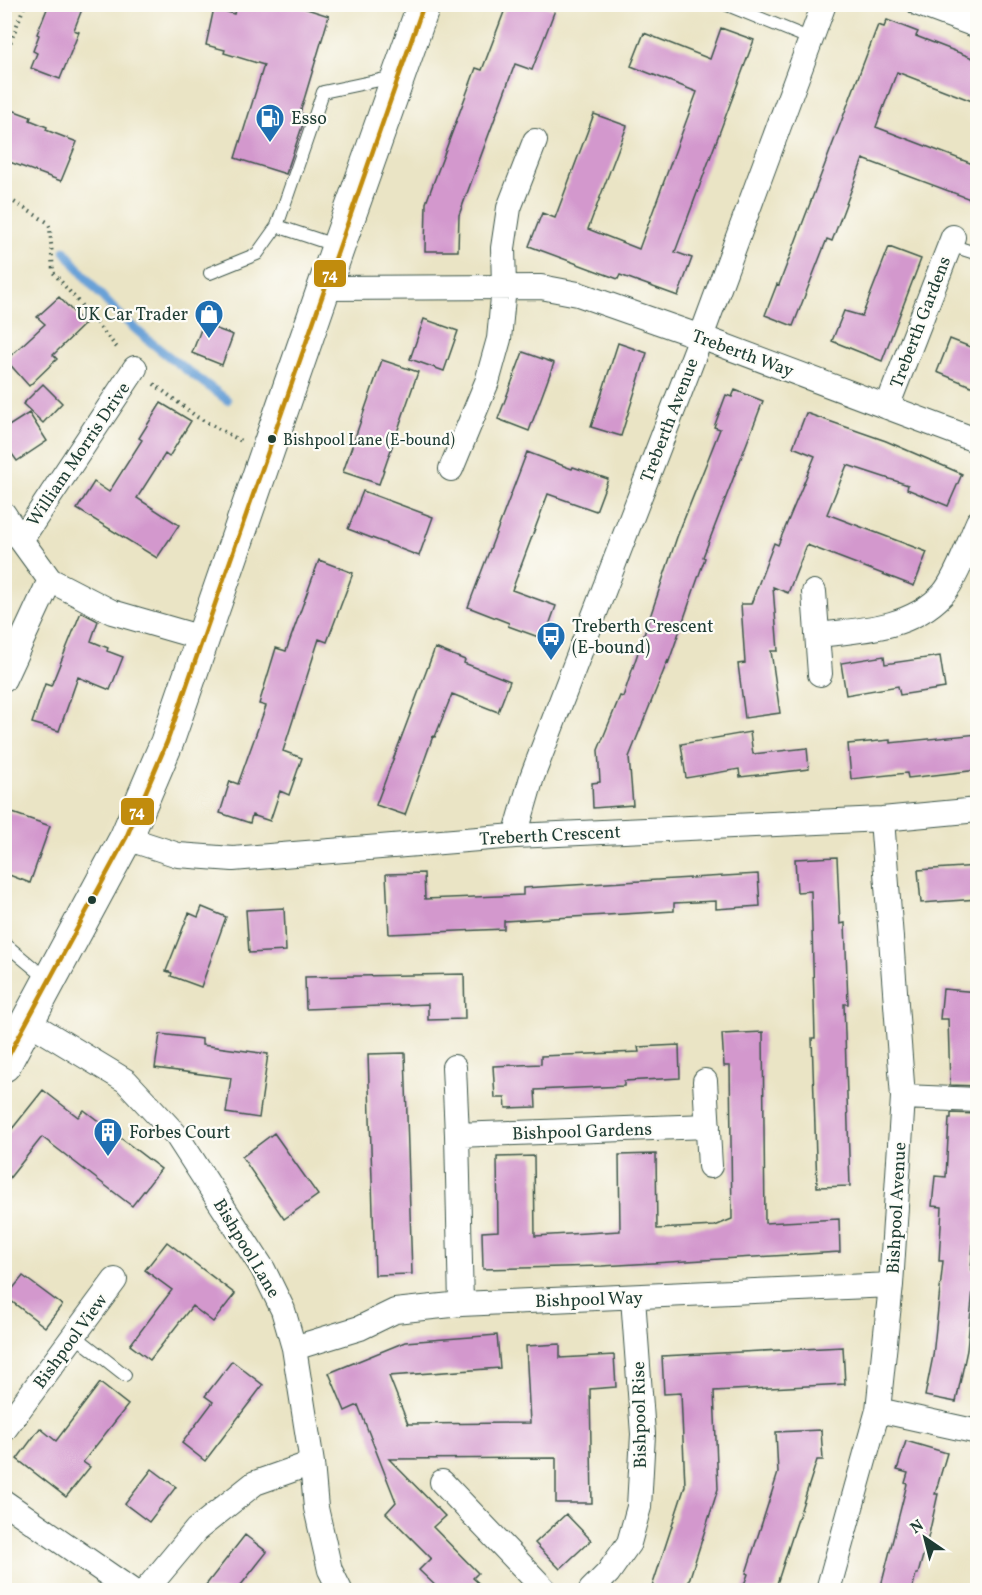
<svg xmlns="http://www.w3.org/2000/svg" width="982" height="1595" viewBox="0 0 982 1595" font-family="Vollkorn,serif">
  <rect width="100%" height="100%" fill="#fdfcf7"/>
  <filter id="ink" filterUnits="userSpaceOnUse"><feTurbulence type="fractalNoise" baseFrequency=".0167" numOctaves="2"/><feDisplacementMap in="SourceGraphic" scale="12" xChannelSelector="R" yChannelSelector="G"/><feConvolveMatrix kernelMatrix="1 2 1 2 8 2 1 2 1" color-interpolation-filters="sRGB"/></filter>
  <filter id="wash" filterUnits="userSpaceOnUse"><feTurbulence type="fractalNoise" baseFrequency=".008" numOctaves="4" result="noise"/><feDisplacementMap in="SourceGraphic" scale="24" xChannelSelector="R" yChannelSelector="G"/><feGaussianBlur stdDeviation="1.35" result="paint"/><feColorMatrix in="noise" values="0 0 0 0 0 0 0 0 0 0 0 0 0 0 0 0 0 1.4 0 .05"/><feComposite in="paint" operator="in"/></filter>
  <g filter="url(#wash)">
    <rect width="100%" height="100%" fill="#eae4c5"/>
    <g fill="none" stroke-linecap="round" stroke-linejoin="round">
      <path stroke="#69a1d7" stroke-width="9" d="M 65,251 C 82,273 99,295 119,314 C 152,346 190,372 227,400"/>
    </g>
    <g id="blocks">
      <path fill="#d398cd" d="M 49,4 L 84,4 L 74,30 L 79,32 L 60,79 L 31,68 L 37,53 L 33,51 L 39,35 L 37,34 Z
        M 237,4 L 291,4 L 329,16 L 300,113 L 306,115 L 286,174 L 235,158 L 264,65 L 224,53 L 225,50 L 206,45 L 214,8 L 234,14 Z
        M 507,4 L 540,4 L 555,10 L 532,70 L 515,64 L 459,215 L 458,251 L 425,251 L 426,203 L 476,68 L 482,70 Z
        M 887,20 L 918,32 L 916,36 L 978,60 L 978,88 L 972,101 L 897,72 L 876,127 L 978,166 L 978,202 L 863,159 L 832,241 L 827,239 L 793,326 L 765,315 L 777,284 L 779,285 L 878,25 L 884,27 Z
        M 721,28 L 754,40 L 675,252 L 692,258 L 678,296 L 620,275 L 618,279 L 529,246 L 542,213 L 555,218 L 594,114 L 627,126 L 588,229 L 639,249 L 697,92 L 631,66 L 644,33 L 710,59 Z
        M 4,107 L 31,117 L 30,120 L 47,127 L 46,130 L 77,142 L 61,181 L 4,160 Z
        M 889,247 L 921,259 L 882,361 L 832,341 L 844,311 L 862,316 Z
        M 59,297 L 85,324 L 53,355 L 57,359 L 29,386 L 6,360 L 45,324 L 37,317 Z
        M 424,319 L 458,331 L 444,371 L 410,359 Z
        M 203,324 L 233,335 L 222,365 L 192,353 Z
        M 950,339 L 978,350 L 978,389 L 937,372 Z
        M 618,343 L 647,353 L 621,436 L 591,427 Z
        M 523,352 L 554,363 L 529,431 L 498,419 Z
        M 382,360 L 418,372 L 379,484 L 343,472 Z
        M 43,384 L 62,403 L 43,423 L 23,404 Z
        M 735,390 L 763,401 L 703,557 L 705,558 L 668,664 L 668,660 L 629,757 L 633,805 L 593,808 L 592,783 L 600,782 L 598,750 L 620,696 L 623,697 L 677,537 L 720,429 L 714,427 L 726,395 L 732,397 Z
        M 161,403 L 191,421 L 169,457 L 165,454 L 137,498 L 179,525 L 157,558 L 77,509 L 94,482 L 109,492 L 142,440 L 139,438 Z
        M 29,413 L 47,441 L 17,461 L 4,443 L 4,429 Z
        M 806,413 L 886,441 L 962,474 L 948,506 L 907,489 L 908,485 L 847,465 L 827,514 L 927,552 L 914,586 L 807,545 L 788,593 L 773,587 L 778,651 L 771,651 L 780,713 L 745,718 L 738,664 L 745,663 L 741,604 L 751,604 L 774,543 L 778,545 L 815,456 L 793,447 Z
        M 527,452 L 572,469 L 573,467 L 608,479 L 596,511 L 548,494 L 512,590 L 556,606 L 544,639 L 508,626 L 509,623 L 468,607 Z
        M 363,491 L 433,517 L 419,556 L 348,529 Z
        M 319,560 L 353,573 L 327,642 L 319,639 L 283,751 L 302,758 L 289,795 L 280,791 L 270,821 L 252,815 L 250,823 L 220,813 L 230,781 L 238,784 L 266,706 L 259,704 L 276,648 L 286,651 Z
        M 81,612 L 98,621 L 91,641 L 108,648 L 107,651 L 123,657 L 110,690 L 78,677 L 59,731 L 32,723 L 45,684 L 51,686 Z
        M 435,648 L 465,660 L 464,663 L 510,681 L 498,712 L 452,694 L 435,737 L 433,736 L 405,815 L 376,805 Z
        M 884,656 L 885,664 L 940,656 L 945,688 L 900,695 L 898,686 L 846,695 L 841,663 Z
        M 750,732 L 753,754 L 807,748 L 809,769 L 740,777 L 739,769 L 686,778 L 681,744 Z
        M 978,734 L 978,770 L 908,778 L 907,773 L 851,779 L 848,744 L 890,740 L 890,743 Z
        M 4,810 L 50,826 L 30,883 L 4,873 Z
        M 837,857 L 840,924 L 845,923 L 848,1004 L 844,1004 L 850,1186 L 817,1187 L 812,1038 L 815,1038 L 811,891 L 797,892 L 795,859 Z
        M 978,866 L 978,899 L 921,903 L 918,870 Z
        M 424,873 L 425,899 L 523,895 L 523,888 L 758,874 L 760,906 L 716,909 L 716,901 L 674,903 L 674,911 L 504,921 L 504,929 L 389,934 L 386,874 Z
        M 202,907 L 226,917 L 201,987 L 171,976 L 172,973 L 166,971 L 189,913 L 198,917 Z
        M 284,908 L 286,951 L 249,953 L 246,910 Z
        M 464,974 L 465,1019 L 428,1020 L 428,1004 L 306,1009 L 305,977 Z
        M 943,989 L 978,992 L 978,1086 L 950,1085 L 948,1019 L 940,1019 Z
        M 763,1032 L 765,1223 L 839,1219 L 840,1252 L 602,1266 L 483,1269 L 482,1232 L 498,1231 L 497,1157 L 534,1156 L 535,1236 L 620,1231 L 619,1155 L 656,1154 L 657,1229 L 715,1226 L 732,1219 L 730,1066 L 724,1066 L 722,1034 Z
        M 160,1034 L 202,1039 L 202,1045 L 268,1054 L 259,1118 L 226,1113 L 231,1078 L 155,1068 Z
        M 679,1045 L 680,1078 L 624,1081 L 624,1086 L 535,1090 L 536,1107 L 506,1108 L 505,1098 L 495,1098 L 493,1066 L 541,1064 L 541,1056 L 639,1052 L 638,1047 Z
        M 405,1053 L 412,1274 L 375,1275 L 368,1054 Z
        M 43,1090 L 78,1117 L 84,1110 L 161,1169 L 132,1206 L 42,1137 L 4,1185 L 4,1139 Z
        M 951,1113 L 978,1114 L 978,1181 L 971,1270 L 975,1270 L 967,1350 L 956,1402 L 925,1396 L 933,1356 L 943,1261 L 939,1261 L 942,1207 L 932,1206 L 935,1176 L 946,1177 L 949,1118 L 951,1118 Z
        M 274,1133 L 318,1195 L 284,1219 L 242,1157 Z
        M 167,1242 L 235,1294 L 213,1322 L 192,1306 L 150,1360 L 130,1345 L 172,1290 L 145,1270 Z
        M 23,1276 L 62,1305 L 45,1327 L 6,1297 Z
        M 497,1335 L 500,1368 L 389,1376 L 408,1424 L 530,1423 L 526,1346 L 560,1344 L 560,1358 L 614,1355 L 616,1387 L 590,1389 L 592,1503 L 556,1503 L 556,1458 L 389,1459 L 445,1516 L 433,1527 L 478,1573 L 473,1578 L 486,1590 L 440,1590 L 419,1570 L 431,1558 L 386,1513 L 396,1502 L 358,1405 L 345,1411 L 329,1373 L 405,1342 Z
        M 843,1347 L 845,1384 L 714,1391 L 718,1489 L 686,1590 L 651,1590 L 685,1486 L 681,1393 L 664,1394 L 662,1356 Z
        M 232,1361 L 263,1385 L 205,1461 L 182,1443 L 213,1402 L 205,1396 Z
        M 100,1383 L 128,1405 L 83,1462 L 90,1467 L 66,1497 L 17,1459 L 40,1428 L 56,1441 Z
        M 821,1430 L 823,1460 L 817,1460 L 775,1590 L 742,1590 L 748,1574 L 746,1573 L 778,1473 L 776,1432 Z
        M 906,1441 L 947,1453 L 935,1494 L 938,1494 L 929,1534 L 918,1574 L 916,1574 L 912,1590 L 880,1590 L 907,1484 L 905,1483 L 908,1473 L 897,1470 Z
        M 152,1469 L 176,1487 L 149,1522 L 125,1504 Z
        M 566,1514 L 591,1540 L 560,1569 L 535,1543 Z
        M 245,1535 L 267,1552 L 237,1590 L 202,1590 Z"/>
    </g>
  </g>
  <g filter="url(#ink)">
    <use href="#blocks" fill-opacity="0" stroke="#3d564a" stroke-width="1.5"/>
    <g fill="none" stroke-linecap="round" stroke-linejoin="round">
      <g stroke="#3d564a" stroke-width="14">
        <path id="lane" d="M 725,4 L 811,39
          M 950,245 L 978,254
          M 337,246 L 277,226 L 323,92 L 394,77
          M 210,273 L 257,254 L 277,226
          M 4,943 L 47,979
          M 74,1335 L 125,1375"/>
      </g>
      <g stroke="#3d564a" stroke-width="26">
        <path id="street" d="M 919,4 L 978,26
          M 324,288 L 541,287 L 578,294 L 701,337 L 978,441
          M 887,407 L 953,237
          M 451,469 L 487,382 L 499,339 L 504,287 L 503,248 L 509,208 L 535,141
          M 4,514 L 21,540 L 50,580 L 112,612 L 202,638
          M 21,540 L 135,368
          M 814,592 L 820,674
          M 817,635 C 862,630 910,629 943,594 C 957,578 969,542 978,522
          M 4,679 L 50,580
          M 515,836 L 532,777 L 701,337 L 824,4
          M 126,838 L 178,855 L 233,859 L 515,836 L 882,819 L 978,810
          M 27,1021 L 126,1081 L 177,1136 L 263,1269 L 283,1310 L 294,1348 L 312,1463 L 316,1508 L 330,1570 L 340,1590
          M 454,1067 L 457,1135
          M 705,1081 L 710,1166
          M 903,1097 L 978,1100
          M 461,1304 L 457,1135 L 708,1126
          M 294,1348 L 360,1328 L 395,1311 L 461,1304 L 891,1285
          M 878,1410 L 978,1432
          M 4,1430 L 115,1280
          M 442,1482 L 545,1590
          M 4,1502 L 131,1590
          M 146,1590 L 196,1530 L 255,1483 L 312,1463
          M 591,1590 L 608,1573 L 629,1543 L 639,1507 L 643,1434 L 633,1298
          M 828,1590 L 878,1410 L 891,1285 L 903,1097 L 882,819"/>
      </g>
      <g stroke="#3d564a" stroke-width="35">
        <path id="secondary" d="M 4,1065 L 126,838 L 167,742 L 338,247 L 424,4"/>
      </g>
      <path stroke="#3d564a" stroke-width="4" stroke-dasharray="1.5 4.5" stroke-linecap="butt" d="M 4,59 L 25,4
        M 4,196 L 47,222 L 50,228 L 53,272 L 119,350
        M 154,384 L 197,417 L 241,441"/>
      <use href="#lane" stroke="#fff" stroke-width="12"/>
      <use href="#street" stroke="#fff" stroke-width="24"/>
      <use href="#secondary" stroke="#fff" stroke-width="33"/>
      <g stroke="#fdfcf7" stroke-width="9">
        <path id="bus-1" d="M 4,1064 L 126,838 L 167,742 L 424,4"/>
      </g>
      <use href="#bus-1" stroke="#c18c0d" stroke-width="4.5"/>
    </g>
  </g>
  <defs>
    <g id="fuel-pin" transform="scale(1.5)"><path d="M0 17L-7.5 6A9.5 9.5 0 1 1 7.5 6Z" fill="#1f6fb2" stroke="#fdfcf7"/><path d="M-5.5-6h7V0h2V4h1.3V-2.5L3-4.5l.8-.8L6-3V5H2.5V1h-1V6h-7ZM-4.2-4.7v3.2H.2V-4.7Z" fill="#fff"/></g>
    <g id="shop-pin" transform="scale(1.5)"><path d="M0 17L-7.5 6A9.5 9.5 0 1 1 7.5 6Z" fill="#1f6fb2" stroke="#fdfcf7"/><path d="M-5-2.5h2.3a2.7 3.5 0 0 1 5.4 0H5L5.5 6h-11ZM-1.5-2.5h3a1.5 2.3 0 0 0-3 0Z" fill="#fff"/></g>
    <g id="bus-pin" transform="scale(1.5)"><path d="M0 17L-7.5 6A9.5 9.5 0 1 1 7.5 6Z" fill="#1f6fb2" stroke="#fdfcf7"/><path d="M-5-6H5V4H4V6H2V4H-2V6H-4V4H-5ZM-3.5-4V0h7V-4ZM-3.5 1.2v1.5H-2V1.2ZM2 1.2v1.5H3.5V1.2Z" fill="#fff"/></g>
    <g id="building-pin" transform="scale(1.5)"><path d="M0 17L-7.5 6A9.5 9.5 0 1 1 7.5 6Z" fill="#1f6fb2" stroke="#fdfcf7"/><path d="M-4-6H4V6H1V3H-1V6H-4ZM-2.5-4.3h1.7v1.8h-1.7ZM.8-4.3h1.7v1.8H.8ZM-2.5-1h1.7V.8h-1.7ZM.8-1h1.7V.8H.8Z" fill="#fff"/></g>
  </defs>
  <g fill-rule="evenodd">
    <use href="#fuel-pin" x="270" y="118"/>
    <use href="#shop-pin" x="209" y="314"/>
    <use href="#bus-pin" x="551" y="636"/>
    <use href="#building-pin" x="108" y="1132"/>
  </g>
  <g fill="#1f3d34" stroke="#fdfcf7" stroke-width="2">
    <circle cx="272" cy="439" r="5"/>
    <circle cx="92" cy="900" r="5"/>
  </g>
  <g text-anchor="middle" stroke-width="4.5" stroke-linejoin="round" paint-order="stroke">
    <g font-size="16" fill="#1f3d34" stroke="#fdfcf7" text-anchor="start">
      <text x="283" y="445">Bishpool Lane (E-bound)</text>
    </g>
    <g font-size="18" fill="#1f3d34" stroke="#fdfcf7" text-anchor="start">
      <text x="291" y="124">Esso</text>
      <text x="188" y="320" text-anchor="end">UK Car Trader</text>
      <text x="572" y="632">Treberth Crescent<tspan x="572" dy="21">(E-bound)</tspan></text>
      <text x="129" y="1138">Forbes Court</text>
    </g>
    <g font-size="18" fill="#1f3d34" stroke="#fdfcf7">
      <text transform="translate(920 322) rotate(-69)" y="6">Treberth Gardens</text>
      <text transform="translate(743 353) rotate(20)" y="6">Treberth Way</text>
      <text transform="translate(669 420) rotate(-69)" y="6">Treberth Avenue</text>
      <text transform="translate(78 454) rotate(-56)" y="6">William Morris Drive</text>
      <text transform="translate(550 835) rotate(-3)" y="6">Treberth Crescent</text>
      <text transform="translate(582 1131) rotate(-2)" y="6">Bishpool Gardens</text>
      <text transform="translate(896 1208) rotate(-87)" y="6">Bishpool Avenue</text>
      <text transform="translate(247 1248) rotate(59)" y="6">Bishpool Lane</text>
      <text transform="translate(589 1299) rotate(-2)" y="6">Bishpool Way</text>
      <text transform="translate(70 1341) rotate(-54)" y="6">Bishpool View</text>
      <text transform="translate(639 1415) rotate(-91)" y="6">Bishpool Rise</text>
    </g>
  </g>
  <g stroke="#fdfcf7" stroke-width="2">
    <rect x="313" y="259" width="34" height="29" rx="6" fill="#c18c0d"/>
    <rect x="120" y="797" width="35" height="29" rx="6" fill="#c18c0d"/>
  </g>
  <g font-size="16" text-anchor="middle" font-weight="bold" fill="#fff">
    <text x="330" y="280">74</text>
    <text x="137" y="817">74</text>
  </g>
  <rect width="982" height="1595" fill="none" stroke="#fdfcf7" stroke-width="24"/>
  <g transform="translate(925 1538) rotate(325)" stroke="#fdfcf7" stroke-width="4.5" paint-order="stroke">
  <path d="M0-4.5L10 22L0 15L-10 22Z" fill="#1f3d34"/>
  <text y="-9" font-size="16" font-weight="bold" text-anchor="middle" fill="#1f3d34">N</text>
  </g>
</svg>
